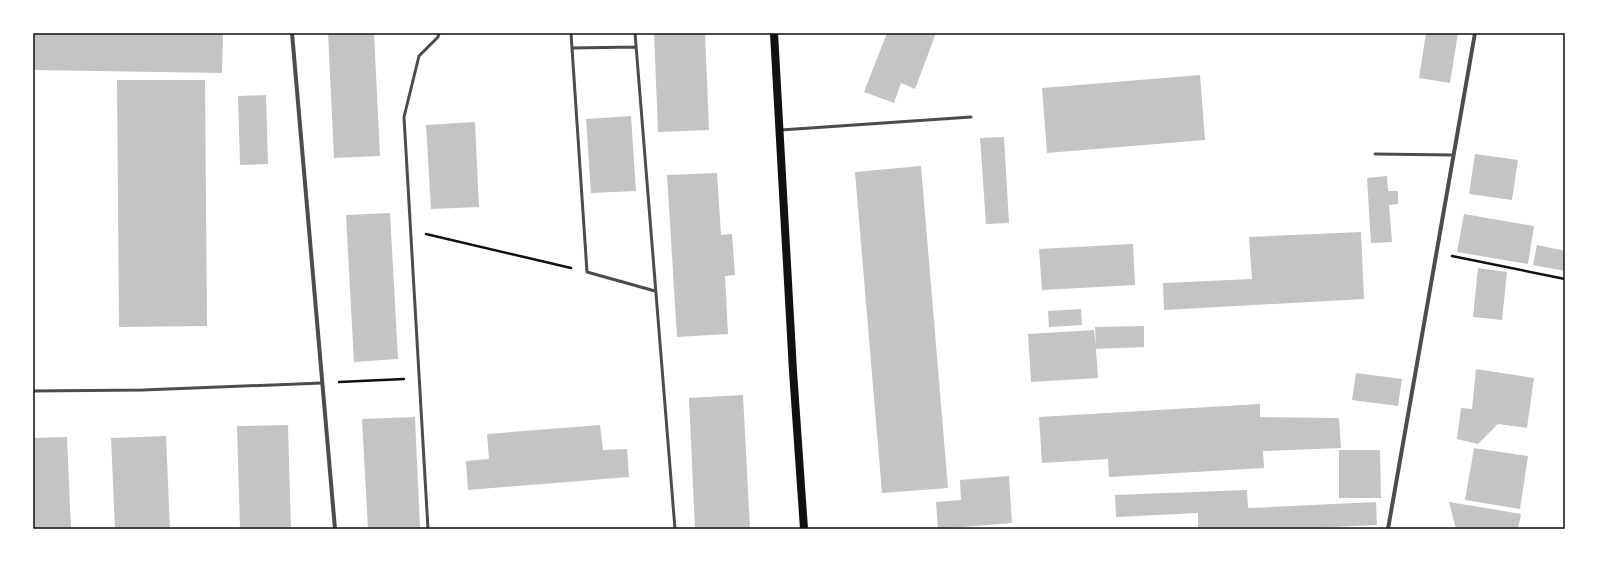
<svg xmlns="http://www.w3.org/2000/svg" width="1598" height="562" viewBox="0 0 1598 562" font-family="'Alegreya Sans',sans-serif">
  <rect width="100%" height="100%" fill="#fff"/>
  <path fill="#c4c4c4" d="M 33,33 L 223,33 L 222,73 L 33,70 Z
    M 328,33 L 374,33 L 380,156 L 334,158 Z
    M 654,33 L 705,33 L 709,130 L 658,132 Z
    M 887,33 L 936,33 L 915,89 L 901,83 L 894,103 L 864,92 Z
    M 1426,33 L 1458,33 L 1450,83 L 1419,78 Z
    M 1200,75 L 1205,140 L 1047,153 L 1042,88 Z
    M 117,80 L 205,80 L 207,326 L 119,327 Z
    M 266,95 L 268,164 L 240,165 L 238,96 Z
    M 631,116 L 636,191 L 591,193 L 586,119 Z
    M 475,122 L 479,207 L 431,209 L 426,125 Z
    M 1004,137 L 1009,223 L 986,224 L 980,138 Z
    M 1475,154 L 1518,160 L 1512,200 L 1469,194 Z
    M 921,166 L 948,488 L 882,493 L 855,172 Z
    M 717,173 L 721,235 L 732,234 L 735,275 L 725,276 L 728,334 L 677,337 L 667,175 Z
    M 1387,176 L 1388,191 L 1398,191 L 1398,204 L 1389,205 L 1392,242 L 1371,243 L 1367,178 Z
    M 390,213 L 398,359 L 354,362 L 346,215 Z
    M 1464,214 L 1534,226 L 1528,264 L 1457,252 Z
    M 1361,232 L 1364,299 L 1164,310 L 1163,283 L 1252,279 L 1249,237 Z
    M 1133,244 L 1135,285 L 1042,290 L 1039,249 Z
    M 1537,245 L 1565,251 L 1565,271 L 1533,265 Z
    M 1478,268 L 1507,272 L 1502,320 L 1473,317 Z
    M 1081,309 L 1082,325 L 1049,327 L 1048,311 Z
    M 1144,326 L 1144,347 L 1096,349 L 1098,378 L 1031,382 L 1028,334 L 1094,330 L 1096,346 L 1095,327 Z
    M 1476,369 L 1534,378 L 1527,428 L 1498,424 L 1478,444 L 1457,439 L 1461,408 L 1472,409 Z
    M 1356,373 L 1402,379 L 1398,406 L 1352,400 Z
    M 743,395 L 750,529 L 695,529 L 689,398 Z
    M 1260,404 L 1260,417 L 1339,418 L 1341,448 L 1263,451 L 1264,468 L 1109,477 L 1108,459 L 1042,463 L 1039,417 Z
    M 415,417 L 420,529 L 368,529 L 362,419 Z
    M 288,425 L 291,529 L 240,529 L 237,426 Z
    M 600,425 L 603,450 L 627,449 L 629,477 L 468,490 L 466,461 L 489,459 L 487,434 Z
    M 166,436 L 170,529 L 115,529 L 111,438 Z
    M 67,437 L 71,529 L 33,529 L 33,438 Z
    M 1474,448 L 1528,456 L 1520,509 L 1465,500 Z
    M 1339,450 L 1380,450 L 1381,498 L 1339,498 Z
    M 1009,476 L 1012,523 L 938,529 L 936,502 L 961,500 L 960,480 Z
    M 1247,490 L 1248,508 L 1376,502 L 1377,525 L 1291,529 L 1198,529 L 1198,513 L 1116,517 L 1115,495 Z
    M 1449,502 L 1521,514 L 1518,529 L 1456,529 Z"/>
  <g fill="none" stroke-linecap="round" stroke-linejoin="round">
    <path stroke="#111" stroke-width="2.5" d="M 426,234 L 571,268
      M 1452,256 L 1565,279
      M 339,382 L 404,379"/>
    <path stroke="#4c4c4c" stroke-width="3" d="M 571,33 L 572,48
      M 635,33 L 675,529
      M 635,47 L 572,48 L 587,272 L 655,291
      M 781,130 L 971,117
      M 1375,154 L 1453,155
      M 33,391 L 143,390 L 322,383
      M 428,529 L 404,117 L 419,56 L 438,37 L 439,33"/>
    <path stroke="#4c4c4c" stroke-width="4" d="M 292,33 L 335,529
      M 1388,529 L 1475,33"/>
    <path stroke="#111" stroke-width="8" d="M 774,33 L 793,371 L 804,529"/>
  </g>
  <rect width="1598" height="562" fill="none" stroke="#ffffff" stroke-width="68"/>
  <rect x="34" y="34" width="1530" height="494" fill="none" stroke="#111" stroke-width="1.5"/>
</svg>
